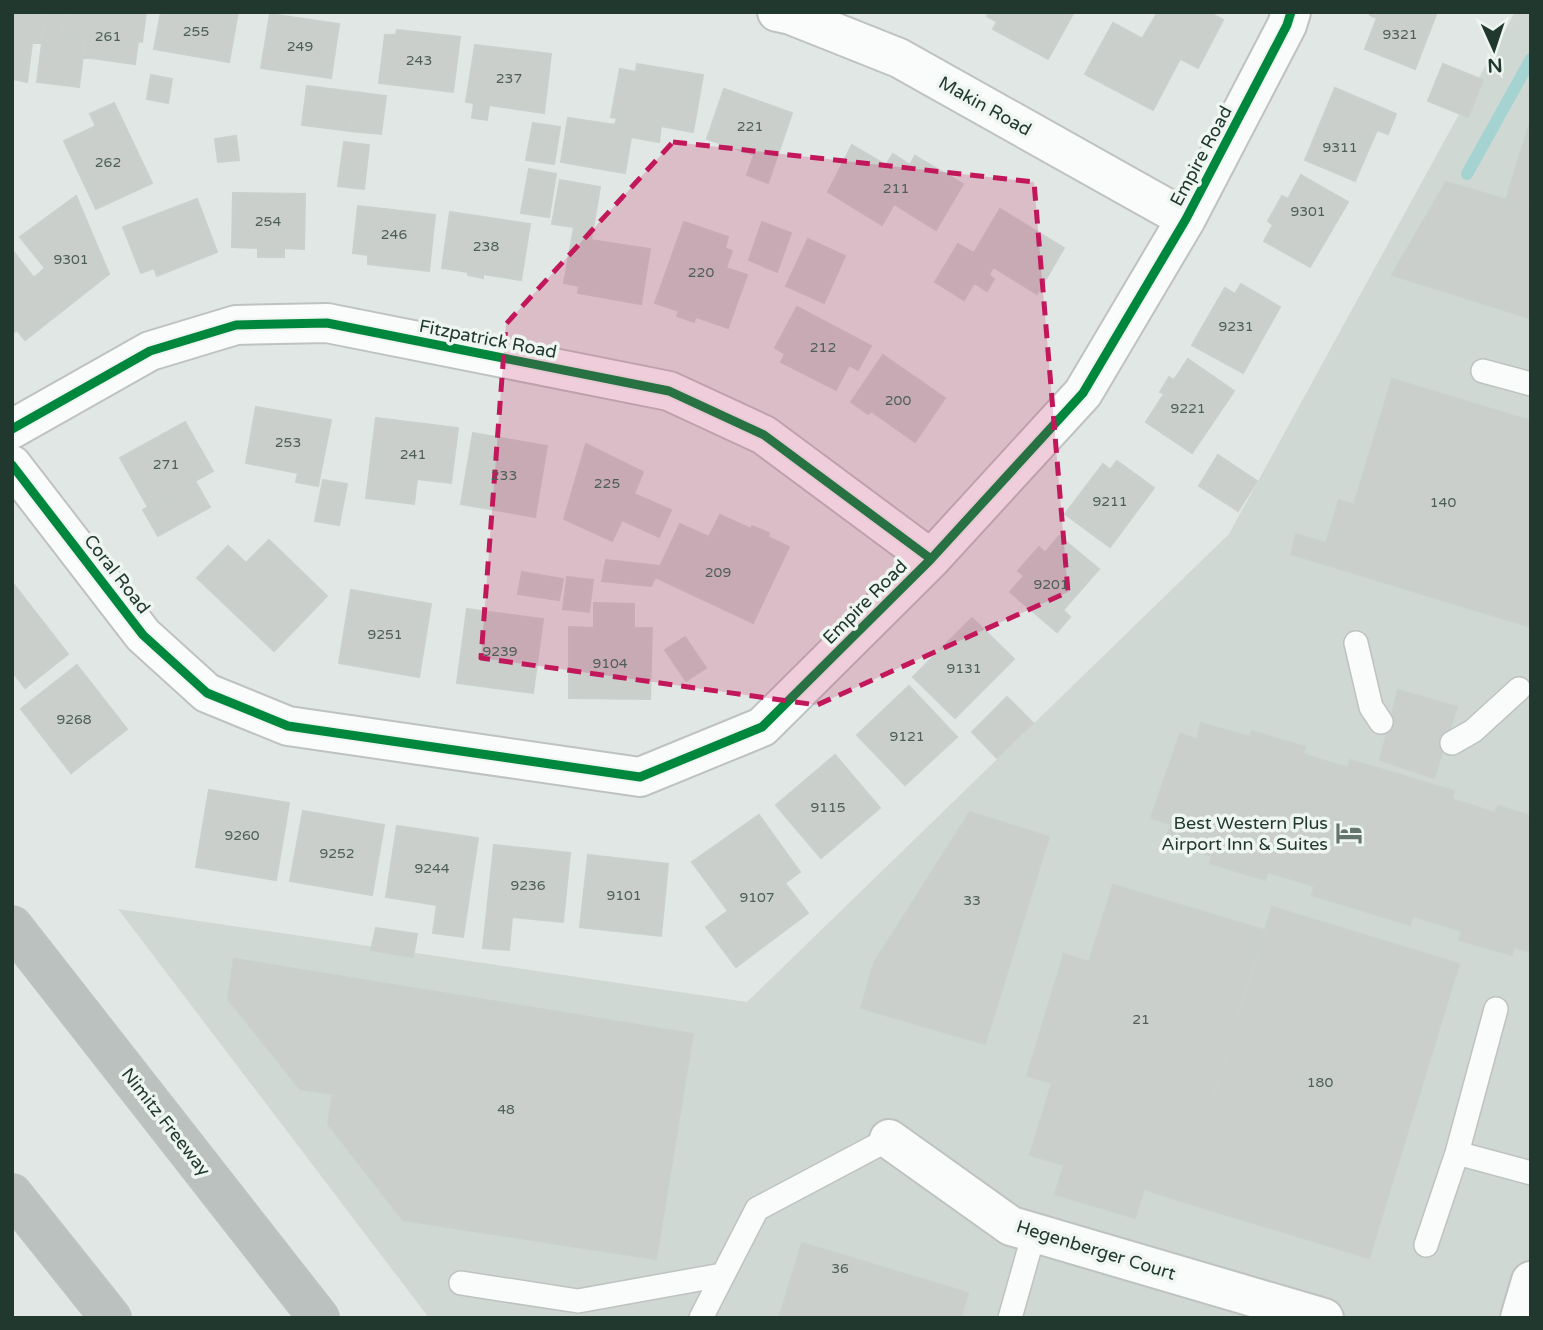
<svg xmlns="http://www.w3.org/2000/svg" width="1543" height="1330" viewBox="0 0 1543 1330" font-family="'Varela Round',sans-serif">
  <rect width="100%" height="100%" fill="#e1e7e4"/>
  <path fill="#cfd8d3" d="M 1515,12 L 1531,12 L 1531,1318 L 429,1318 L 118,909 L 747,1002 L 1229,534 Z"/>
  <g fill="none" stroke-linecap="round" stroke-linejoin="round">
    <path stroke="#a4d3d2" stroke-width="12" d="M 1467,174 L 1531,59"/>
  </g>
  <path fill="#cacfcc" stroke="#cad0cd" stroke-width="2" d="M 12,12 L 46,12 L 41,43 L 32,43 L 27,82 L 13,79 L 12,82 Z
    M 46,12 L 65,12 L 62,32 L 85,40 L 79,87 L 37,82 Z
    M 65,12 L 146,12 L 142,42 L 138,41 L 135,64 L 83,57 L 85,40 L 62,32 Z
    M 161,12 L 238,12 L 229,62 L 154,49 Z
    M 989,12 L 1074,12 L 1048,59 L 993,29 L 997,22 L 987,16 Z
    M 1158,12 L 1208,12 L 1223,20 L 1198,68 L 1142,39 Z
    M 1371,12 L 1437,12 L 1415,69 L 1365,49 L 1377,18 L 1370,15 Z
    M 270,14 L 339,24 L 331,78 L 261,68 Z
    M 1113,23 L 1180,59 L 1153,110 L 1085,74 Z
    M 397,30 L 460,37 L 453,92 L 379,83 L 385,35 L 396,35 Z
    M 475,45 L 551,54 L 544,113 L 489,105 L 487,120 L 472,118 L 474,103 L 466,102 Z
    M 637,64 L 703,75 L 693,132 L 661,126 L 659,142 L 631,137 L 625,173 L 561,162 L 568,118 L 615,125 L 617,118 L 611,117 L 620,69 L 636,72 Z
    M 1443,64 L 1483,80 L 1468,117 L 1428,101 Z
    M 151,75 L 172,79 L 168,103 L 147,99 Z
    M 307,86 L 355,92 L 350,131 L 302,125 Z
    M 1335,88 L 1396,114 L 1388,134 L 1377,130 L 1355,181 L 1305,160 Z
    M 724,89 L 792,113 L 768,183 L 747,175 L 754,155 L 707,139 Z
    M 355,92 L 386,96 L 381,134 L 350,131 Z
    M 114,103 L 152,183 L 96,209 L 64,141 L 96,126 L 90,114 Z
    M 1531,119 L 1531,207 L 1506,200 Z
    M 533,123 L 560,127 L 554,164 L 526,160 Z
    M 236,136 L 239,160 L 218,162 L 215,139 Z
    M 344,142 L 369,145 L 364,189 L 338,186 Z
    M 852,145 L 886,165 L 893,154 L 910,165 L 915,156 L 963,184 L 936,230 L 894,204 L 882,225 L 828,192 Z
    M 529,169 L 556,174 L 549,217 L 521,213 Z
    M 1301,175 L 1348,202 L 1310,267 L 1264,241 L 1273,225 L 1268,221 L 1282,196 L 1288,199 Z
    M 560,180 L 600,187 L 591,240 L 650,249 L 641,304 L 578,293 L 579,286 L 564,283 L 574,227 L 552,224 Z
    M 1446,182 L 1531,207 L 1531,311 L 1529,318 L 1392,275 Z
    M 233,193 L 305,194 L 304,249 L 284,248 L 284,257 L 258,257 L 258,248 L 232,247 Z
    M 76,196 L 109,274 L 25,340 L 17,330 L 12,334 L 12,250 L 34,278 L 45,268 L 20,237 Z
    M 197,199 L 217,252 L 157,276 L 154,268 L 141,273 L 123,227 Z
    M 358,206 L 435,215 L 429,271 L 368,264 L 368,255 L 353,253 Z
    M 1000,209 L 1064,248 L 1037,294 L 993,267 L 989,275 L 994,279 L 987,291 L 974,283 L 964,300 L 935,282 L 958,244 L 974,253 Z
    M 450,212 L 530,224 L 521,280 L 483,274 L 483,278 L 468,275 L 468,272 L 442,268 Z
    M 684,222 L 728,237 L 725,248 L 732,251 L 726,268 L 747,275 L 728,328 L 696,317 L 694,322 L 677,316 L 679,311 L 655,303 Z
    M 762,222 L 791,233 L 777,272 L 749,260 Z
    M 808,239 L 845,256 L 824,303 L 786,286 Z
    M 1241,284 L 1280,307 L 1243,373 L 1192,345 L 1225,288 L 1235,294 Z
    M 797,307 L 871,346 L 858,370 L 849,365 L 836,390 L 781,362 L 785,354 L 775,348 Z
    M 883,355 L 945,398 L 915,442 L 871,411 L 868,414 L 851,402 Z
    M 1188,359 L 1234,391 L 1192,453 L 1146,422 L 1164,394 L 1160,392 L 1169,377 L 1174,380 Z
    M 1392,379 L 1531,421 L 1531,627 L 1291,554 L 1296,534 L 1326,543 L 1339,500 L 1354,505 Z
    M 256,407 L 331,420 L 318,486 L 296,482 L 298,473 L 246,463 Z
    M 376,418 L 458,428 L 451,483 L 417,479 L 414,504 L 366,498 Z
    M 185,422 L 213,471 L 148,507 L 120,458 Z
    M 473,433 L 547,446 L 535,517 L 461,504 Z
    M 586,444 L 643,472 L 634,494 L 671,510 L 659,537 L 622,520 L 612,541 L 564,519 Z
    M 1218,455 L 1257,481 L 1238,511 L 1199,486 Z
    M 1117,461 L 1154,488 L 1110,547 L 1065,514 L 1103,464 L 1110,470 Z
    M 323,480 L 347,484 L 339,525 L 315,521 Z
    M 195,481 L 210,507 L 158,536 L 143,510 Z
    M 720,515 L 751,529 L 752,526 L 769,533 L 768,537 L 789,547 L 753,623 L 655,577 L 680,524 L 709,537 Z
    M 1059,536 L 1099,569 L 1063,610 L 1070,617 L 1057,632 L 1010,592 L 1024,576 L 1018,571 L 1039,547 L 1045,553 Z
    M 269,540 L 327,596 L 274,651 L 197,578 L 228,546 L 246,563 Z
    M 606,560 L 661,566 L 651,586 L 602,581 Z
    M 522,572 L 563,579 L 559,600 L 518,594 Z
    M 567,577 L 593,580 L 589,612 L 563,609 Z
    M 12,582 L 68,654 L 25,688 L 12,671 Z
    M 351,590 L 431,604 L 419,677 L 339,663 Z
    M 594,603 L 634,604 L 634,628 L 652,628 L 650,699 L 569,698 L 569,627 L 594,628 Z
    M 467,609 L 543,619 L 533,693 L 457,683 Z
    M 972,618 L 1014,659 L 955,718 L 913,677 Z
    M 685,637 L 706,668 L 686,681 L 665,650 Z
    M 77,665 L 127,729 L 71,773 L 21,709 Z
    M 909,686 L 957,737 L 905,785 L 857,735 Z
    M 1398,690 L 1457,707 L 1434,778 L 1380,760 Z
    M 1007,697 L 1033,723 L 997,758 L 972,732 Z
    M 1201,723 L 1249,737 L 1252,731 L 1305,747 L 1303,754 L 1348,768 L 1350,760 L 1454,791 L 1452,799 L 1495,813 L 1498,806 L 1531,816 L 1531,952 L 1514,947 L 1512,955 L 1459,940 L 1462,931 L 1413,916 L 1410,925 L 1312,895 L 1314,886 L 1268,872 L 1265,880 L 1210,863 L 1212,856 L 1165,841 L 1171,824 L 1151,818 L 1180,734 L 1197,739 Z
    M 835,755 L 880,808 L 821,858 L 776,805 Z
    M 209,790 L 289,803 L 276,880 L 196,867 Z
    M 303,811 L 384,825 L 372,895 L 290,881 Z
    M 970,812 L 1049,837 L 985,1044 L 861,1008 L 874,963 Z
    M 759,815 L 800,872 L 785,883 L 808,913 L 736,967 L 706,927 L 728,911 L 692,862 Z
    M 397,826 L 478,838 L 463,937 L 433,933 L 437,905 L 386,897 Z
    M 494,845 L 570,853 L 563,922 L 512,917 L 509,950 L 483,948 Z
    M 588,855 L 668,864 L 661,936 L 580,927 Z
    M 1113,885 L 1264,930 L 1181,1201 L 1144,1189 L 1135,1218 L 1055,1194 L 1064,1165 L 1030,1155 L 1052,1083 L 1027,1076 L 1064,954 L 1089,962 Z
    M 1272,907 L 1459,964 L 1369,1258 L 1181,1201 Z
    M 376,928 L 417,934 L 413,957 L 371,950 Z
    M 234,959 L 693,1034 L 656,1259 L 403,1220 L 328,1124 L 333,1094 L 300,1089 L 228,999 Z
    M 802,1243 L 968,1293 L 961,1318 L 779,1318 Z"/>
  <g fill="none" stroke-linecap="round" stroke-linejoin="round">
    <g stroke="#bec3c1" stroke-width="26">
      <path id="service" d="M 1483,371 L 1531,384
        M 1356,643 L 1371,707 L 1381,722
        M 1452,743 L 1473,731 L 1519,689
        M 1457,1153 L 1496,1009
        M 1426,1245 L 1457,1153 L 1531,1173
        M 461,1283 L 578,1301 L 722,1275
        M 701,1318 L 757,1209 L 889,1139
        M 1010,1318 L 1034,1233"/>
    </g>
    <g stroke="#bec3c1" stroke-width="42">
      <path id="minor" d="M 777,12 L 791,15 L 899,58 L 1186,219
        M 12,429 L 150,351 L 236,325 L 327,323 L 669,391 L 764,435 L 931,559
        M 12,465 L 143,635 L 207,693 L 288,726 L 640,777 L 762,727 L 931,559 L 1083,393 L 1186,219 L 1287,25 L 1291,12
        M 889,1139 L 1011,1226 L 1324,1318
        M 1520,1318 L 1531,1281"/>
    </g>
    <g stroke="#bcc3c0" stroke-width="42">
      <path id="motorway" d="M 12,926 L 319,1318
        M 12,1194 L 111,1318"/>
    </g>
    <use href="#service" stroke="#fafbfb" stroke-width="23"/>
    <use href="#minor" stroke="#fafbfb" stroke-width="38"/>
    <use href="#motorway" stroke="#bac1be" stroke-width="38"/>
    <g stroke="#eff6f1" stroke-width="13">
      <path id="cycleway" d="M 12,429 L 150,351 L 236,325 L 327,323 L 669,391 L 764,435 L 931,559
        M 12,465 L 143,635 L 207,693 L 288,726 L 640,777 L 762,727 L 931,559 L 1083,393 L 1186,219 L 1287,25 L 1291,12"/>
    </g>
    <use href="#cycleway" stroke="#00873e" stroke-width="9"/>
  </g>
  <path fill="#c2185b" fill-opacity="0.2" stroke="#c2185b" stroke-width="5" stroke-dasharray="14 9" stroke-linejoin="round" d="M 673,142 L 1034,182 L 1068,592 L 817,705 L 481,658 L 506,324 Z"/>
  <defs>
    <g id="hotel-bare" transform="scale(2.1)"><path d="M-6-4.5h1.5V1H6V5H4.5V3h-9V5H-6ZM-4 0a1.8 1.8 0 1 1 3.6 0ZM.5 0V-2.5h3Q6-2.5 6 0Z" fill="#64756e" stroke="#eff6f1" stroke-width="2.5" paint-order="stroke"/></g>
  </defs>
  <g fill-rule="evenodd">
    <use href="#hotel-bare" x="1349" y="833"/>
  </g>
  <g text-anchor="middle" stroke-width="7" stroke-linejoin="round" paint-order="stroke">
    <g font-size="14" fill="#4c5e56">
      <text x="196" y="36">255</text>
      <text x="1400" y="39">9321</text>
      <text x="108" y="41">261</text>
      <text x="300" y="51">249</text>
      <text x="419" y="65">243</text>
      <text x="509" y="83">237</text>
      <text x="750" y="131">221</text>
      <text x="1340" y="152">9311</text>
      <text x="108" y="167">262</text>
      <text x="896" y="193">211</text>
      <text x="1308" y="216">9301</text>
      <text x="268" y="226">254</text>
      <text x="394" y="239">246</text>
      <text x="486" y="251">238</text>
      <text x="71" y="264">9301</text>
      <text x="701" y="277">220</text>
      <text x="1236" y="331">9231</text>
      <text x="823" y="352">212</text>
      <text x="898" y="405">200</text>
      <text x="1188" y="413">9221</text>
      <text x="288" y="447">253</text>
      <text x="413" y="459">241</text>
      <text x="166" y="469">271</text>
      <text x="504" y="480">233</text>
      <text x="607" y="488">225</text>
      <text x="1110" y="506">9211</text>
      <text x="1443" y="507">140</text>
      <text x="718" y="577">209</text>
      <text x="1051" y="589">9201</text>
      <text x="385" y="639">9251</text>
      <text x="500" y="656">9239</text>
      <text x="610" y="668">9104</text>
      <text x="964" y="673">9131</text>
      <text x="74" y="724">9268</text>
      <text x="907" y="741">9121</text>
      <text x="828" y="812">9115</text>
      <text x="242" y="840">9260</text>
      <text x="337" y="858">9252</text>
      <text x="432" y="873">9244</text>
      <text x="528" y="890">9236</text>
      <text x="624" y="900">9101</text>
      <text x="757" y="902">9107</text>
      <text x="972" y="905">33</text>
      <text x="1141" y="1024">21</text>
      <text x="1320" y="1087">180</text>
      <text x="506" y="1114">48</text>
      <text x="840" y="1273">36</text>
    </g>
    <g font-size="18" fill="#21382e" stroke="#eff6f1">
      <text transform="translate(985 106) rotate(29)" y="6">Makin Road</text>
      <text transform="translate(1201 156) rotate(-62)" y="6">Empire Road</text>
      <text transform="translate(488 339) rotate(11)" y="6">Fitzpatrick Road</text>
      <text transform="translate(117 574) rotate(52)" y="6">Coral Road</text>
      <text transform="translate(865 602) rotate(-45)" y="6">Empire Road</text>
      <text transform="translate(166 1122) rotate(52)" y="6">Nimitz Freeway</text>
      <text transform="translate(1096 1250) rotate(17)" y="6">Hegenberger Court</text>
    </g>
    <g font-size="18" fill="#21382e" stroke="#eff6f1" text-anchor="end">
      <text x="1328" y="829">Best Western Plus<tspan x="1328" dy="21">Airport Inn &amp; Suites</tspan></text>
    </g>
  </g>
  <rect width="1543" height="1330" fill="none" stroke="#21382e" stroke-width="28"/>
  <g transform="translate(1494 49) rotate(177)" stroke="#eff6f1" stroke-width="5" paint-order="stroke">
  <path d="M0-5L12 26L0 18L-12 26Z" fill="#21382e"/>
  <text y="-10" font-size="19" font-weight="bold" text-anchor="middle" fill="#21382e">N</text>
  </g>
</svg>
